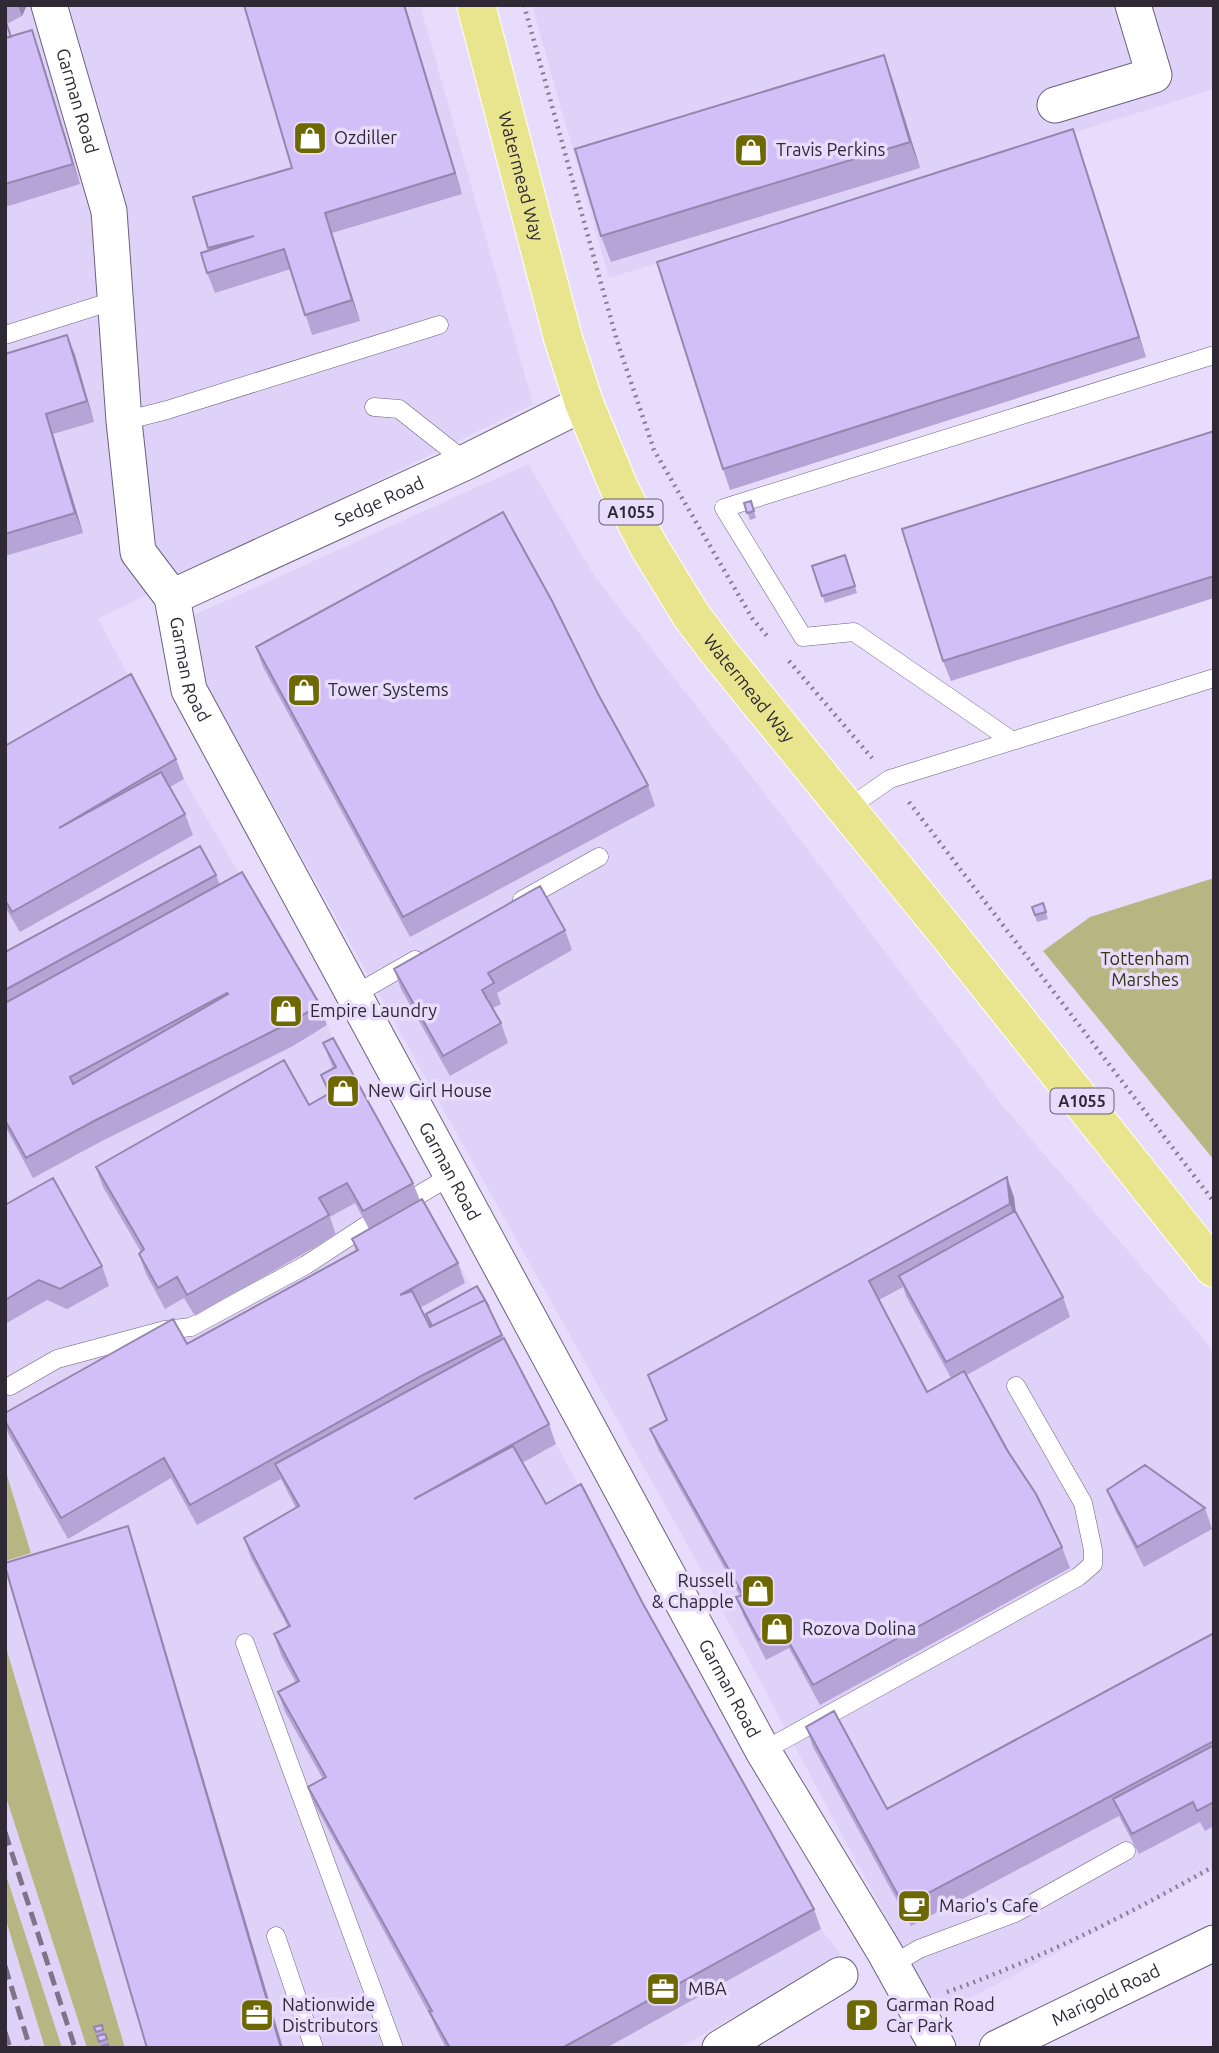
<svg xmlns="http://www.w3.org/2000/svg" width="1219" height="2053" viewBox="0 0 1219 2053" font-family="Ubuntu,sans-serif">
  <rect width="100%" height="100%" fill="#e7dcfb"/>
  <path fill="#dfd2f8" d="M 5,5 L 420,5 L 533,404 L 98,619 L 184,779 L 327,1025 L 340,1058 L 492,1321 L 533,1402 L 821,1929 L 841,1955 L 680,2048 L 125,2048 L 5,1644 L 5,1561 L 31,1553 L 5,1469 Z
    M 532,5 L 1214,5 L 1214,89 L 609,278 Z
    M 528,464 L 595,577 L 763,791 L 1000,1103 L 1198,1332 L 1214,1353 L 1214,1870 L 938,2015 L 688,1546 L 172,625 Z
    M 5,1794 L 37,1894 L 87,2048 L 5,2048 Z"/>
  <path fill="#b7b683" d="M 1214,878 L 1214,1160 L 1043,951 L 1090,917 Z
    M 5,1469 L 31,1553 L 5,1561 Z
    M 5,1644 L 125,2048 L 87,2048 L 5,1794 Z
    M 5,1872 L 62,2048 L 45,2048 L 5,1917 Z"/>
  <g fill="none" stroke-linecap="round" stroke-linejoin="round">
    <g stroke="#6a617c" stroke-width="19">
      <path id="service" d="M 5,335 L 116,300
        M 374,407 L 399,409 L 466,462
        M 124,421 L 167,410 L 439,325
        M 1011,740 L 854,632 L 803,637 L 724,508 L 1214,355
        M 845,810 L 890,779 L 1214,678
        M 522,900 L 599,857
        M 354,995 L 415,960
        M 417,1196 L 452,1175
        M 10,1386 L 57,1359 L 165,1330 L 191,1327 L 306,1265 L 367,1225
        M 245,1643 L 394,2048
        M 763,1751 L 1078,1577 L 1093,1564 L 1093,1550 L 1083,1503 L 1016,1386
        M 276,1936 L 314,2048
        M 892,1965 L 919,1949 L 1015,1913 L 1126,1851"/>
    </g>
    <g stroke="#6a617c" stroke-width="37">
      <g id="minor">
        <path id="s1" d="M 49,5 L 109,211 L 124,421 L 138,552 L 172,597 L 189,690 L 763,1751 L 884,1951 L 938,2048"/>
        <path d="M 1055,105 L 1154,75 L 1133,5"/>
        <path id="s2" d="M 172,597 L 466,462 L 584,403"/>
        <path d="M 720,2048 L 840,1975"/>
        <path id="s3" d="M 997,2048 L 1214,1943"/>
      </g>
    </g>
    <g stroke="#fff" stroke-width="40">
      <g id="primary">
        <path id="s4" d="M 476,5 L 563,338 L 584,403 L 620,490 L 648,545 L 691,615 L 718,651 L 949,935 L 1214,1268"/>
      </g>
    </g>
    <path stroke="#867e93" stroke-width="4.5" stroke-dasharray="2 5" stroke-linecap="butt" d="M 524,5 L 617,341 L 654,450 L 752,618 L 767,636
      M 789,661 L 872,758
      M 909,802 L 1214,1202
      M 947,1992 C 1040,1959 1128,1915 1214,1866"/>
    <use href="#service" stroke="#fff" stroke-width="18"/>
    <use href="#minor" stroke="#fff" stroke-width="35"/>
    <use href="#primary" stroke="#e9e58f" stroke-width="38"/>
    <path stroke="#7c7488" stroke-width="5" stroke-dasharray="14 7" stroke-linecap="butt" d="M 5,1832 L 75,2048
      M 5,1966 L 30,2048
      M 5,2032 L 10,2048"/>
  </g>
  <path fill="#b5a4d5" fill-rule="evenodd" d="M 5,5 L 27,5 L 22,16 L 7,24 L 11,36 L 39,50 L 80,184 L 5,207 Z
    M 244,5 L 405,5 L 462,194 L 332,233 L 360,321 L 312,335 L 291,269 L 215,293 L 207,273 L 209,250 L 193,197 L 292,168 Z
    M 884,55 L 893,81 L 920,168 L 611,262 L 601,236 Z
    M 1073,129 L 1146,357 L 730,490 L 723,469 Z
    M 67,335 L 75,355 L 94,422 L 53,434 L 83,533 L 5,556 L 5,354 Z
    M 1214,431 L 1214,598 L 951,681 L 943,661 Z
    M 751,501 L 756,518 L 750,520 L 744,503 Z
    M 845,555 L 857,593 L 825,603 L 812,566 Z
    M 256,647 L 598,694 L 648,785 L 655,806 L 410,937 L 263,667 Z
    M 5,746 L 176,759 L 184,779 L 170,787 L 185,814 L 193,835 L 20,932 L 5,907 Z
    M 216,875 L 220,885 L 320,1005 L 327,1025 L 293,1046 L 102,1141 L 33,1178 L 5,1126 L 5,952 Z
    M 1043,903 L 1048,919 L 1037,922 L 1032,907 Z
    M 565,930 L 572,950 L 497,993 L 501,1004 L 493,1008 L 501,1023 L 508,1043 L 450,1076 L 401,989 L 394,969 Z
    M 323,1043 L 413,1183 L 420,1200 L 458,1263 L 465,1283 L 420,1308 L 430,1327 L 431,1327 L 426,1314 L 489,1307 L 504,1338 L 549,1424 L 556,1444 L 522,1463 L 546,1504 L 642,1602 L 814,1909 L 821,1929 L 606,2048 L 446,2048 L 437,2031 L 431,2017 L 316,1807 L 308,1787 L 323,1779 L 285,1712 L 278,1692 L 296,1683 L 281,1655 L 274,1634 L 288,1627 L 251,1558 L 244,1538 L 296,1508 L 281,1479 L 197,1525 L 171,1478 L 68,1539 L 9,1435 L 5,1425 L 5,1413 L 187,1344 L 356,1252 L 352,1239 L 369,1229 L 355,1203 L 330,1217 L 336,1235 L 195,1316 L 184,1298 L 165,1309 L 146,1274 L 139,1254 L 141,1252 L 103,1187 L 96,1167 L 309,1105 L 328,1094 L 321,1075 L 333,1068 Z
    M 1014,1197 L 1016,1212 L 1063,1297 L 1070,1317 L 967,1375 L 1062,1547 L 1070,1568 L 820,1705 L 789,1648 L 766,1660 L 744,1617 L 736,1597 L 740,1596 L 658,1449 L 650,1429 L 666,1420 L 648,1375 ZM 903,1287 L 906,1296 L 951,1378 L 927,1392 L 879,1300 Z
    M 5,1205 L 102,1266 L 109,1286 L 67,1309 L 47,1300 L 5,1324 Z
    M 1107,1490 L 1205,1508 L 1212,1529 L 1144,1567 L 1115,1510 Z
    M 1214,1633 L 1214,1826 L 1205,1831 L 1200,1822 L 1139,1854 L 1119,1816 L 911,1926 L 813,1747 L 806,1727 L 887,1809 Z
    M 102,2025 L 104,2032 L 110,2047 L 101,2047 L 94,2027 Z"/>
  <path fill="#9486ae" d="M 18,5 L 27,5 L 22,16 Z
    M 404,5 L 405,5 L 462,194 L 455,173 Z
    M 32,30 L 39,50 L 80,184 L 73,164 Z
    M 884,55 L 893,81 L 920,168 L 910,142 Z
    M 1073,129 L 1080,150 L 1146,357 L 1139,337 Z
    M 325,213 L 332,233 L 360,321 L 352,300 Z
    M 67,335 L 75,355 L 94,422 L 87,401 Z
    M 46,414 L 53,434 L 83,533 L 75,513 Z
    M 1007,1177 L 1014,1197 L 1017,1225 L 1010,1204 Z
    M 128,1526 L 135,1547 L 283,2048 L 281,2048 Z"/>
  <path fill="#d3bff8" stroke="#9486ae" stroke-width="2" fill-rule="evenodd" d="M 244,5 L 404,5 L 455,173 L 325,213 L 352,300 L 305,315 L 284,249 L 207,273 L 201,253 L 254,236 L 208,248 L 193,197 L 292,168 Z
    M 5,19 L 11,37 L 5,38 Z
    M 32,30 L 73,164 L 5,184 L 5,38 Z
    M 884,55 L 910,142 L 601,236 L 575,149 Z
    M 1073,129 L 1139,337 L 723,469 L 657,262 Z
    M 67,335 L 87,401 L 46,414 L 75,513 L 5,534 L 5,354 Z
    M 1214,431 L 1214,576 L 943,661 L 902,529 Z
    M 751,501 L 754,511 L 747,513 L 744,503 Z
    M 503,512 L 552,601 L 598,694 L 648,785 L 403,917 L 256,647 Z
    M 845,555 L 855,586 L 822,596 L 812,566 Z
    M 131,674 L 176,759 L 59,828 L 161,772 L 185,814 L 12,912 L 5,900 L 5,746 Z
    M 200,846 L 216,875 L 5,990 L 5,952 Z
    M 242,872 L 320,1005 L 285,1025 L 94,1121 L 26,1158 L 5,1120 L 5,1003 ZM 227,993 L 228,994 L 73,1084 L 70,1077 Z
    M 540,886 L 565,930 L 488,973 L 494,983 L 482,990 L 501,1023 L 443,1056 L 394,969 Z
    M 1043,903 L 1046,912 L 1035,915 L 1032,907 Z
    M 333,1038 L 413,1183 L 363,1211 L 347,1183 L 319,1198 L 329,1215 L 187,1295 L 177,1277 L 158,1288 L 139,1254 L 144,1249 L 96,1167 L 284,1060 L 309,1105 L 330,1093 L 321,1075 L 336,1067 L 323,1043 Z
    M 1007,1177 L 1010,1204 L 869,1281 L 927,1392 L 964,1371 L 1007,1450 L 1036,1494 L 1062,1547 L 813,1685 L 781,1628 L 759,1640 L 736,1597 L 743,1595 L 650,1429 L 667,1420 L 648,1375 Z
    M 53,1178 L 102,1266 L 60,1289 L 39,1280 L 5,1300 L 5,1205 Z
    M 422,1199 L 458,1263 L 400,1295 L 412,1291 L 430,1327 L 485,1300 L 502,1335 L 423,1375 L 190,1505 L 164,1458 L 61,1518 L 5,1421 L 5,1413 L 173,1319 L 187,1344 L 358,1250 L 352,1239 Z
    M 1015,1211 L 1063,1297 L 946,1362 L 899,1276 Z
    M 477,1286 L 489,1307 L 485,1300 L 432,1326 L 426,1314 Z
    M 504,1338 L 549,1424 L 414,1499 L 513,1446 L 546,1504 L 581,1484 L 642,1602 L 814,1909 L 562,2048 L 450,2048 L 429,2011 L 432,2011 L 308,1787 L 326,1777 L 278,1692 L 299,1681 L 274,1634 L 290,1626 L 244,1538 L 299,1506 L 275,1464 Z
    M 1145,1465 L 1205,1508 L 1137,1547 L 1107,1490 Z
    M 128,1526 L 281,2048 L 147,2048 L 5,1566 L 5,1563 Z
    M 1214,1633 L 1214,1741 L 904,1906 L 806,1727 L 834,1711 L 887,1809 Z
    M 1214,1745 L 1214,1802 L 1197,1811 L 1193,1802 L 1132,1834 L 1113,1799 Z
    M 102,2025 L 103,2030 L 96,2032 L 94,2027 Z
    M 105,2034 L 107,2039 L 99,2042 L 97,2036 Z
    M 108,2044 L 109,2048 L 101,2048 L 100,2047 Z"/>
  <defs>
    <g id="shop-square" transform="scale(1.75)"><rect x="-9" y="-9" width="18" height="18" rx="4" fill="#6d6801" stroke="#e7dcfb"/><path d="M-5-2.5h2.3a2.7 3.5 0 0 1 5.4 0H5L5.5 6h-11ZM-1.5-2.5h3a1.5 2.3 0 0 0-3 0Z" fill="#fff"/></g>
    <g id="cafe-square" transform="scale(1.75)"><rect x="-9" y="-9" width="18" height="18" rx="4" fill="#6d6801" stroke="#e7dcfb"/><path d="M-5.5-4.5H6V0H3Q3 3.5 0 3.5H-2.5Q-5.5 3.5-5.5 0ZM3-3.2v2h1.7v-2ZM-6 4.5H4V6H-6Z" fill="#fff"/></g>
    <g id="office-square" transform="scale(1.75)"><rect x="-9" y="-9" width="18" height="18" rx="4" fill="#6d6801" stroke="#e7dcfb"/><path d="M-6-3h4V-5.5h4V-3h4V5H-6ZM-1-4.5V-3h2v-1.5ZM-6 0V1H6V0Z" fill="#fff"/></g>
    <g id="parking-square" transform="scale(1.75)"><rect x="-9" y="-9" width="18" height="18" rx="4" fill="#6d6801" stroke="#e7dcfb"/><path d="M-3.5-5.5H1a3.5 3.5 0 0 1 0 7H-1V5.5H-3.5ZM-1-3.4V-.6H.8a1.4 1.4 0 0 0 0-2.8Z" fill="#fff"/></g>
  </defs>
  <g fill-rule="evenodd">
    <use href="#shop-square" x="310" y="138"/>
    <use href="#shop-square" x="751" y="150"/>
    <use href="#shop-square" x="304" y="690"/>
    <use href="#shop-square" x="286" y="1011"/>
    <use href="#shop-square" x="343" y="1091"/>
    <use href="#shop-square" x="758" y="1591"/>
    <use href="#shop-square" x="777" y="1629"/>
    <use href="#cafe-square" x="914" y="1906"/>
    <use href="#office-square" x="663" y="1989"/>
    <use href="#office-square" x="257" y="2015"/>
    <use href="#parking-square" x="862" y="2015"/>
  </g>
  <g text-anchor="middle" stroke-width="7" stroke-linejoin="round" paint-order="stroke">
    <g fill="#e7dcfb" stroke="#665f70" stroke-width="2">
      <rect x="599.5" y="499.5" width="63" height="25" rx="5"/>
      <rect x="1050.5" y="1088.5" width="63" height="25" rx="5"/>
    </g>
    <g font-size="16" font-weight="bold" fill="#2e2935">
      <text x="631" y="518">A1055</text>
      <text x="1082" y="1107">A1055</text>
    </g>
    <g font-size="18" fill="#2e2935" stroke="#e7dcfb">
      <text dy="6" stroke="none"><textPath href="#s1" startOffset="100">Garman Road</textPath></text>
      <text dy="6" stroke="none"><textPath href="#s4" startOffset="177">Watermead Way</textPath></text>
      <text dy="6" stroke="none"><textPath href="#s2" startOffset="228">Sedge Road</textPath></text>
      <text dy="6" stroke="none"><textPath href="#s1" startOffset="688">Garman Road</textPath></text>
      <text dy="6" stroke="none"><textPath href="#s4" startOffset="744">Watermead Way</textPath></text>
      <text dy="6" stroke="none"><textPath href="#s1" startOffset="1255">Garman Road</textPath></text>
      <text dy="6" stroke="none"><textPath href="#s1" startOffset="1843">Garman Road</textPath></text>
      <text dy="6" stroke="none"><textPath href="#s3" startOffset="121">Marigold Road</textPath></text>
    </g>
    <g font-size="18" fill="#2e2935" stroke="#e7dcfb" text-anchor="start">
      <text x="334" y="144">Ozdiller</text>
      <text x="776" y="156">Travis Perkins</text>
      <text x="328" y="696">Tower Systems</text>
      <text x="310" y="1017">Empire Laundry</text>
      <text x="368" y="1097">New Girl House</text>
      <text x="734" y="1587" text-anchor="end">Russell<tspan x="734" dy="21">&amp; Chapple</tspan></text>
      <text x="802" y="1635">Rozova Dolina</text>
      <text x="939" y="1912">Mario's Cafe</text>
      <text x="688" y="1995">MBA</text>
      <text x="282" y="2011">Nationwide<tspan x="282" dy="21">Distributors</tspan></text>
      <text x="886" y="2011">Garman Road<tspan x="886" dy="21">Car Park</tspan></text>
    </g>
    <g font-size="18" fill="#363512" stroke="#e7dcfb">
      <text x="1145" y="965">Tottenham<tspan x="1145" dy="21">Marshes</tspan></text>
    </g>
  </g>
  <rect width="1219" height="2053" fill="none" stroke="#2e2935" stroke-width="14"/>
</svg>
